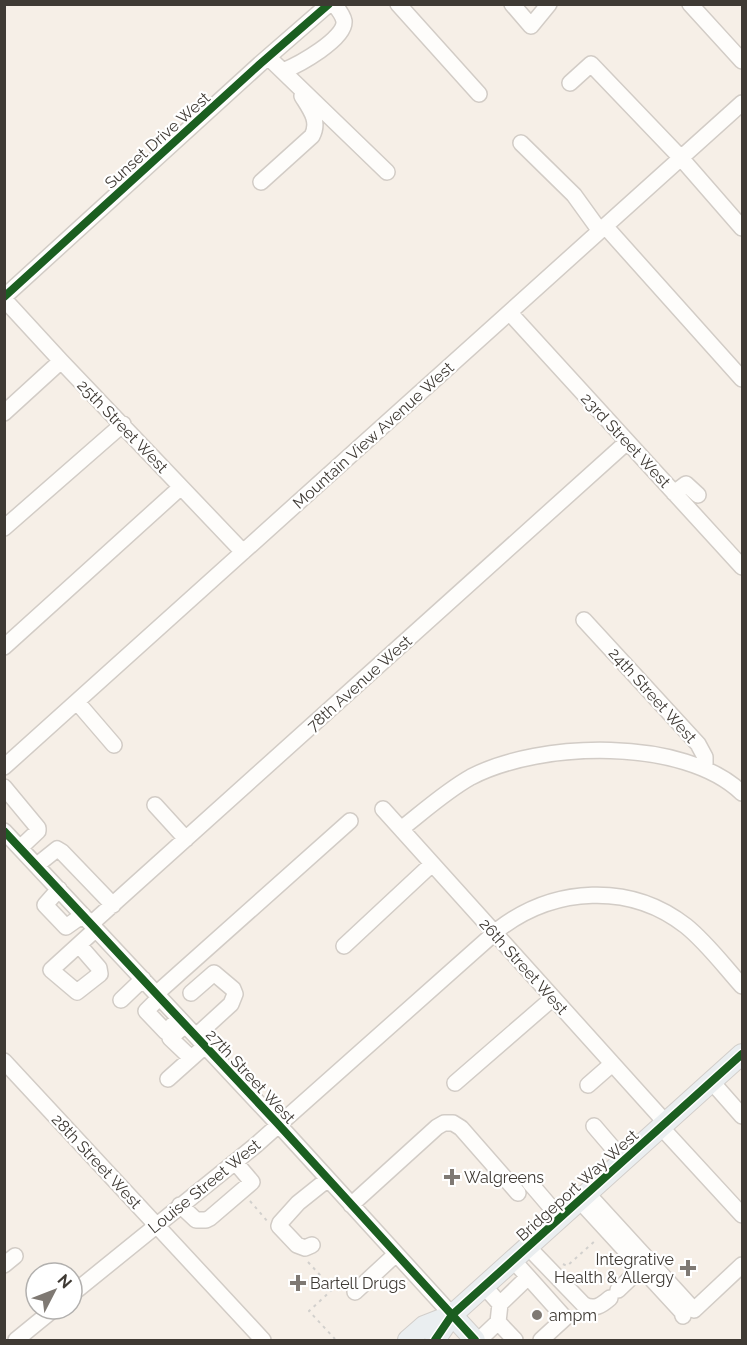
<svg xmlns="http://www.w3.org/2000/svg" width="747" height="1345" viewBox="0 0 747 1345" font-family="Raleway,sans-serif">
  <rect width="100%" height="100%" fill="#f6efe7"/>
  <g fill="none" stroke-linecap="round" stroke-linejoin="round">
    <g stroke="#d2ccc6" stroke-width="18">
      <path id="minor" d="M 398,4 L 479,94
        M 512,4 L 531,26 L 549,4
        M 690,4 L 742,61
        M 268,57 L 387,172
        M 283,71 C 298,65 346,39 344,21 C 343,15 338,9 334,4
        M 570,83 L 591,64 L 681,158 L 742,228
        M 521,143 L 574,195 L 600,231
        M 261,182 L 312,136 C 320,121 310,109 302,96
        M 605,226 L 742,379
        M 4,297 L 260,64 L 329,4
        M 4,299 L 61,361 L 243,552
        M 510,313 L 742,567
        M 4,413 L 61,361
        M 674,493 L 686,484 L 698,495
        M 4,528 L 123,424
        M 584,620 L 698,744 L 705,757 L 705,769
        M 4,647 L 181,487
        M 77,702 L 114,745
        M 4,767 L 742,103
        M 4,787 L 38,828 L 38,831 L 20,848
        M 155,805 L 186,839
        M 383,809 L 666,1123
        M 401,829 C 424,811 446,791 471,777 C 540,741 684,737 742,793
        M 4,831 L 278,1124 L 452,1315
        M 37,865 L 57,849 L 62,852 L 113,905
        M 59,889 L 45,905 L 66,927 L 83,915
        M 91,924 L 627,442
        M 79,945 L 99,968 L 100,974 L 77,992 L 51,970 L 96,929
        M 344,946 L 432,864
        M 191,993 L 214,973 L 233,989 L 235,994 L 231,1004 L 196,1036
        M 156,994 L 350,821
        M 160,997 L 146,1011 L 166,1032 L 179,1018
        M 121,1000 L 143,979
        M 183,1027 L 170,1038 L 191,1058
        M 4,1061 L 263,1340
        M 168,1079 L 205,1046
        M 712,1082 L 742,1116
        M 455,1083 L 553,998
        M 588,1085 L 612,1064
        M 594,1126 L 624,1161
        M 661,1127 L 742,1215
        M 530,1183 L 560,1218
        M 587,1193 L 694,1310 L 742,1265
        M 579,1200 L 682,1312 L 683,1316
        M 180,1205 L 196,1220 L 206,1220 L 210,1218 L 252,1182 L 235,1162
        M 351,1205 L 437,1127 L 444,1123 L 453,1123 L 461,1128 L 518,1193
        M 312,1245 L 305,1248 L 297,1245 L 279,1226 L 280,1223 L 298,1203 L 328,1179
        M 528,1247 L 583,1304 C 594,1311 602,1305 610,1298
        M 513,1260 L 565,1318 L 541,1340
        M 4,1265 L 15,1256
        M 618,1290 L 641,1268
        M 355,1292 L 396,1254
        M 72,1294 L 256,1145 L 499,929 C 554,887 630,882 686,926 C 707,943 724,966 742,986
        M 500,1304 L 528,1277
        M 498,1322 L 515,1340
        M 16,1340 L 54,1309
        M 479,1340 L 498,1322 L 500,1304 L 484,1286"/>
    </g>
    <g stroke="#d2ceca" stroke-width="22">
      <path id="major" d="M 452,1315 L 475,1340
        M 408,1340 L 424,1326 L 452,1315
        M 435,1340 L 452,1315 L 742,1054"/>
    </g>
    <path stroke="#d2d0cd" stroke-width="2" stroke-dasharray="3 4.5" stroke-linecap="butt" d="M 250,1201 L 268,1222
      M 308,1262 L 333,1289 L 309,1311 L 335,1339
      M 563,1264 L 567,1266 L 597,1239"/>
    <use href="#minor" stroke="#fefdfb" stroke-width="15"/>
    <use href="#major" stroke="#eaeef0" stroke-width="20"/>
    <g stroke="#fff" stroke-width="11">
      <path id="cycleway" d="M 4,297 L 260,64 L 329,4
        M 4,831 L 278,1124 L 475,1340
        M 435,1340 L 452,1315 L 742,1054"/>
    </g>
    <use href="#cycleway" stroke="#1b5e20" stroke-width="8"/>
  </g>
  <g fill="#7f7973" stroke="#fff" stroke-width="2">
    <path d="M449 1168h6v6h6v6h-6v6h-6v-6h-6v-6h6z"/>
    <path d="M685 1259h6v6h6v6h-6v6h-6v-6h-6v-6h6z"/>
    <path d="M295 1274h6v6h6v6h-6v6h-6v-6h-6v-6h6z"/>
    <circle cx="537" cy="1315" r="6"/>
  </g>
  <g text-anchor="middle" stroke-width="4.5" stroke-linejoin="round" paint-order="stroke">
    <g font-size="16" fill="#3f3a34" stroke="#fff">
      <text transform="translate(157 140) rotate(-42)" y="6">Sunset Drive West</text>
      <text transform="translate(123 426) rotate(46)" y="6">25th Street West</text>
      <text transform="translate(373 435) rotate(-42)" y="6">Mountain View Avenue West</text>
      <text transform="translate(626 440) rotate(47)" y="6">23rd Street West</text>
      <text transform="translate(359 683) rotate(-42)" y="6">78th Avenue West</text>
      <text transform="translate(653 695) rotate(48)" y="6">24th Street West</text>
      <text transform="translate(524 966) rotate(48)" y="6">26th Street West</text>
      <text transform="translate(251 1076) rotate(47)" y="6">27th Street West</text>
      <text transform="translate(97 1161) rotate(47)" y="6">28th Street West</text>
      <text transform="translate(577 1185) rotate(-42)" y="6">Bridgeport Way West</text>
      <text transform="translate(204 1186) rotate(-39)" y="6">Louise Street West</text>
    </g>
    <g font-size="16" fill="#3f3a34" stroke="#fff" text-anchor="start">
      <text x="464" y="1183">Walgreens</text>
      <text x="674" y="1265" text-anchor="end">Integrative<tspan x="674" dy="18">Health &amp; Allergy</tspan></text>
      <text x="310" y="1289">Bartell Drugs</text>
      <text x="549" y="1321">ampm</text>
    </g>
  </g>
  <rect width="747" height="1345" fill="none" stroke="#3f3a34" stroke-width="12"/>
  <g transform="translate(54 1291) rotate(48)"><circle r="28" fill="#ffffff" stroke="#b2b0ae" stroke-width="1.5"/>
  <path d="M0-4.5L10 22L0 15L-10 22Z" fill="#7f7973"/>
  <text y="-9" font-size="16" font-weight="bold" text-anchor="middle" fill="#3f3a34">N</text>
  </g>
</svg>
